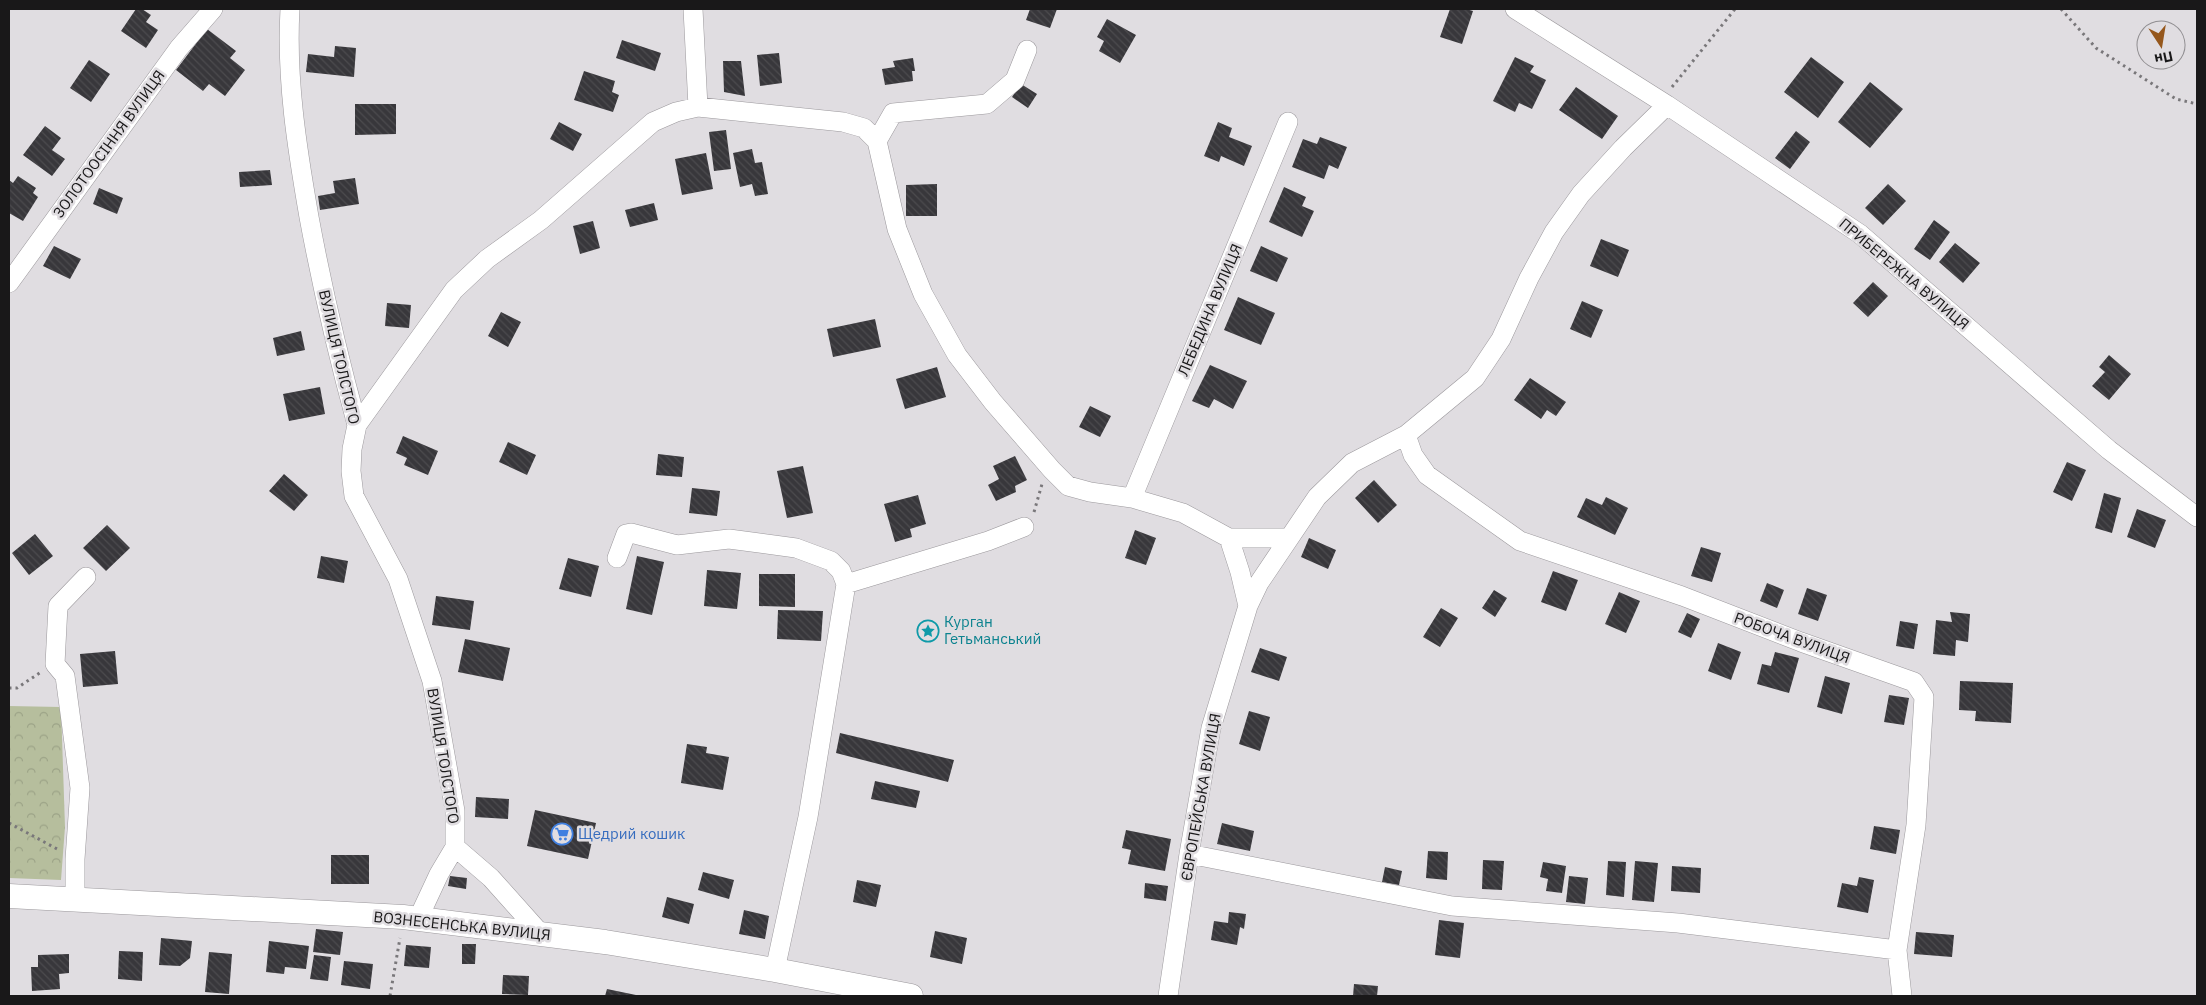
<svg xmlns="http://www.w3.org/2000/svg" width="2206" height="1005" viewBox="0 0 2206 1005" font-family="'IBM Plex Sans',sans-serif">
  <defs>
    <pattern id="park-crowns" width="20" height="18" patternUnits="userSpaceOnUse" patternTransform="scale(1.25)"><rect width="20" height="18" fill="#b6be9d"/><path d="M2 6a3 3 0 1 1 6 0M12 15a3 3 0 1 1 6 0" fill="none" stroke="#9ca387"/></pattern>
    <pattern id="building-back-hatch" width="6" height="6" patternUnits="userSpaceOnUse" patternTransform="scale(1.25)"><rect width="6" height="6" fill="#38373b"/><path d="M-1 5l2 2M0 0l6 6M5-1l2 2" fill="none" stroke="#4c4b4e"/></pattern>
  </defs>
  <rect width="100%" height="100%" fill="#e0dde1"/>
  <path fill="url(#park-crowns)" d="M 9,706 L 61,707 L 65,827 L 61,880 L 9,878 Z"/>
  <path fill="url(#building-back-hatch)" d="M 136,9 L 142,9 L 151,15 L 146,22 L 158,30 L 146,48 L 121,31 Z
    M 1030,9 L 1057,9 L 1050,28 L 1026,20 Z
    M 1450,9 L 1466,9 L 1473,11 L 1462,44 L 1440,37 Z
    M 1107,19 L 1136,35 L 1120,63 L 1099,51 L 1104,41 L 1097,37 Z
    M 207,29 L 236,51 L 230,58 L 245,70 L 225,96 L 209,84 L 203,91 L 176,70 Z
    M 622,40 L 661,53 L 655,71 L 616,58 Z
    M 335,46 L 356,48 L 354,77 L 306,72 L 308,54 L 334,57 Z
    M 779,53 L 782,83 L 760,86 L 757,55 Z
    M 1515,57 L 1534,66 L 1530,72 L 1546,80 L 1532,109 L 1519,103 L 1515,112 L 1493,101 Z
    M 1811,57 L 1844,82 L 1818,118 L 1784,92 Z
    M 913,58 L 915,71 L 912,71 L 913,81 L 885,85 L 882,69 L 895,67 L 893,61 Z
    M 89,60 L 110,74 L 91,102 L 70,88 Z
    M 723,61 L 741,61 L 745,96 L 724,92 Z
    M 584,71 L 615,81 L 612,92 L 619,95 L 613,112 L 574,100 Z
    M 1870,82 L 1903,109 L 1870,148 L 1838,122 Z
    M 1021,84 L 1037,94 L 1028,108 L 1012,97 Z
    M 1576,87 L 1618,116 L 1602,139 L 1559,110 Z
    M 355,104 L 396,104 L 396,134 L 355,135 Z
    M 559,122 L 582,134 L 573,151 L 550,139 Z
    M 1218,122 L 1232,128 L 1229,137 L 1252,146 L 1244,166 L 1221,156 L 1219,162 L 1204,156 Z
    M 45,126 L 61,138 L 52,150 L 65,159 L 52,176 L 23,155 Z
    M 726,130 L 731,169 L 714,171 L 709,132 Z
    M 1796,131 L 1810,142 L 1790,169 L 1775,158 Z
    M 1320,137 L 1347,147 L 1338,169 L 1329,165 L 1324,179 L 1292,167 L 1303,139 L 1317,144 Z
    M 752,149 L 755,163 L 762,162 L 768,194 L 755,196 L 752,184 L 740,187 L 733,153 Z
    M 706,153 L 713,189 L 682,195 L 675,159 Z
    M 270,170 L 272,185 L 240,187 L 239,172 Z
    M 18,176 L 36,188 L 33,193 L 38,197 L 23,221 L 9,213 L 9,180 L 13,183 Z
    M 355,178 L 359,204 L 320,210 L 318,196 L 335,193 L 333,181 Z
    M 937,184 L 937,216 L 906,216 L 906,185 Z
    M 1888,184 L 1906,201 L 1883,225 L 1865,208 Z
    M 1284,187 L 1306,197 L 1302,206 L 1314,211 L 1302,237 L 1269,222 Z
    M 99,188 L 123,198 L 117,214 L 93,204 Z
    M 654,203 L 658,220 L 630,227 L 625,210 Z
    M 1934,220 L 1950,232 L 1930,260 L 1914,249 Z
    M 593,221 L 600,248 L 580,254 L 573,226 Z
    M 1601,239 L 1629,250 L 1618,277 L 1590,266 Z
    M 1955,243 L 1980,263 L 1963,283 L 1939,262 Z
    M 54,246 L 81,259 L 70,279 L 43,266 Z
    M 1261,246 L 1288,258 L 1277,282 L 1250,271 Z
    M 1873,282 L 1888,296 L 1868,317 L 1853,303 Z
    M 1238,297 L 1275,313 L 1261,345 L 1224,330 Z
    M 1582,301 L 1603,310 L 1591,338 L 1570,329 Z
    M 387,303 L 411,305 L 409,328 L 385,326 Z
    M 501,312 L 521,322 L 508,347 L 488,336 Z
    M 875,319 L 881,347 L 833,357 L 827,329 Z
    M 301,331 L 305,350 L 277,356 L 273,338 Z
    M 2109,355 L 2131,374 L 2109,400 L 2092,386 L 2105,372 L 2099,367 Z
    M 1210,365 L 1247,381 L 1233,409 L 1214,399 L 1209,408 L 1192,401 Z
    M 937,367 L 946,397 L 905,409 L 896,379 Z
    M 1530,378 L 1566,402 L 1556,416 L 1547,410 L 1541,419 L 1514,400 Z
    M 320,387 L 325,414 L 289,421 L 283,394 Z
    M 1090,406 L 1111,416 L 1100,437 L 1079,427 Z
    M 403,436 L 438,451 L 428,475 L 404,465 L 407,458 L 396,453 Z
    M 508,442 L 536,455 L 527,475 L 499,462 Z
    M 658,454 L 684,457 L 682,477 L 656,475 Z
    M 1015,456 L 1027,480 L 1015,486 L 1016,492 L 996,501 L 988,485 L 999,479 L 993,466 Z
    M 2067,462 L 2086,470 L 2072,501 L 2053,492 Z
    M 803,466 L 813,513 L 787,518 L 777,471 Z
    M 284,474 L 308,495 L 294,511 L 269,491 Z
    M 1374,480 L 1397,505 L 1378,523 L 1355,498 Z
    M 692,488 L 720,491 L 717,516 L 689,513 Z
    M 2104,493 L 2121,498 L 2112,533 L 2095,528 Z
    M 918,495 L 926,524 L 910,529 L 912,537 L 895,542 L 884,504 Z
    M 1606,497 L 1628,508 L 1615,535 L 1577,517 L 1586,498 L 1602,505 Z
    M 2137,509 L 2166,520 L 2155,548 L 2127,537 Z
    M 107,525 L 130,548 L 106,571 L 83,548 Z
    M 1135,530 L 1156,538 L 1146,565 L 1125,558 Z
    M 35,534 L 53,556 L 29,575 L 12,553 Z
    M 1309,538 L 1336,550 L 1328,569 L 1301,557 Z
    M 1701,547 L 1721,553 L 1712,582 L 1691,576 Z
    M 321,556 L 348,561 L 344,583 L 317,578 Z
    M 637,556 L 664,562 L 652,615 L 626,609 Z
    M 568,558 L 599,566 L 591,597 L 559,589 Z
    M 707,570 L 741,573 L 737,609 L 704,606 Z
    M 1553,571 L 1578,580 L 1566,611 L 1541,602 Z
    M 759,574 L 795,574 L 795,607 L 759,606 Z
    M 1767,583 L 1784,590 L 1777,608 L 1760,601 Z
    M 1807,588 L 1827,595 L 1818,621 L 1798,614 Z
    M 1494,590 L 1507,598 L 1495,617 L 1482,608 Z
    M 1619,592 L 1640,601 L 1626,633 L 1605,624 Z
    M 436,596 L 474,601 L 470,630 L 432,625 Z
    M 1441,608 L 1458,618 L 1440,647 L 1423,637 Z
    M 778,610 L 823,611 L 821,641 L 777,639 Z
    M 1950,612 L 1970,614 L 1968,642 L 1956,640 L 1955,656 L 1933,654 L 1936,620 L 1952,622 Z
    M 1687,613 L 1700,619 L 1691,638 L 1678,632 Z
    M 1900,621 L 1918,624 L 1914,649 L 1896,646 Z
    M 465,639 L 510,648 L 503,681 L 458,672 Z
    M 1718,643 L 1741,652 L 1731,680 L 1708,671 Z
    M 1260,648 L 1287,657 L 1279,681 L 1251,672 Z
    M 115,651 L 118,684 L 83,687 L 80,654 Z
    M 1775,652 L 1799,658 L 1789,693 L 1757,684 L 1762,664 L 1771,666 Z
    M 1825,676 L 1850,683 L 1842,714 L 1817,707 Z
    M 1960,681 L 2013,683 L 2011,723 L 1975,721 L 1976,711 L 1959,710 Z
    M 1889,695 L 1909,698 L 1904,725 L 1884,722 Z
    M 1249,711 L 1270,717 L 1260,751 L 1239,744 Z
    M 840,733 L 954,760 L 948,782 L 836,753 Z
    M 687,744 L 707,747 L 706,753 L 729,757 L 723,790 L 681,783 Z
    M 875,781 L 920,791 L 916,808 L 871,799 Z
    M 476,797 L 509,799 L 508,819 L 475,817 Z
    M 535,810 L 596,823 L 588,859 L 527,846 Z
    M 1222,823 L 1254,831 L 1250,851 L 1217,844 Z
    M 1874,826 L 1900,830 L 1896,854 L 1870,849 Z
    M 1126,830 L 1171,839 L 1165,871 L 1128,864 L 1131,850 L 1122,848 Z
    M 1428,851 L 1448,852 L 1447,880 L 1426,878 Z
    M 331,855 L 369,855 L 369,884 L 331,884 Z
    M 1483,860 L 1504,861 L 1502,890 L 1482,889 Z
    M 1608,861 L 1626,862 L 1624,897 L 1606,895 Z
    M 1635,861 L 1658,863 L 1654,902 L 1632,900 Z
    M 1543,862 L 1566,866 L 1562,893 L 1546,891 L 1548,879 L 1540,877 Z
    M 1672,866 L 1701,868 L 1700,893 L 1671,891 Z
    M 1385,867 L 1402,871 L 1399,885 L 1382,882 Z
    M 703,872 L 734,880 L 729,899 L 698,890 Z
    M 450,876 L 467,878 L 466,889 L 448,886 Z
    M 1569,876 L 1588,878 L 1585,904 L 1566,902 Z
    M 1859,877 L 1874,880 L 1868,913 L 1837,907 L 1842,883 L 1857,886 Z
    M 857,880 L 881,885 L 876,907 L 853,902 Z
    M 1145,883 L 1168,886 L 1166,901 L 1144,898 Z
    M 667,897 L 694,904 L 689,924 L 662,917 Z
    M 744,910 L 769,916 L 765,939 L 739,934 Z
    M 1229,912 L 1246,914 L 1244,929 L 1240,927 L 1237,945 L 1211,940 L 1214,921 L 1228,923 Z
    M 1439,920 L 1464,923 L 1460,958 L 1435,955 Z
    M 316,929 L 343,932 L 340,955 L 313,952 Z
    M 935,931 L 967,938 L 962,964 L 930,957 Z
    M 1916,932 L 1954,935 L 1952,957 L 1914,954 Z
    M 161,938 L 192,941 L 190,958 L 180,966 L 159,965 Z
    M 269,941 L 309,946 L 306,969 L 285,967 L 284,974 L 266,972 Z
    M 462,944 L 476,944 L 475,964 L 462,964 Z
    M 406,945 L 431,947 L 429,968 L 404,966 Z
    M 119,951 L 143,952 L 142,981 L 118,979 Z
    M 209,952 L 232,954 L 229,994 L 205,992 Z
    M 69,954 L 69,973 L 59,974 L 60,989 L 32,991 L 31,967 L 38,967 L 38,955 Z
    M 314,955 L 331,957 L 328,981 L 310,979 Z
    M 344,961 L 373,964 L 370,989 L 341,985 Z
    M 503,975 L 529,976 L 528,995 L 502,994 Z
    M 1354,984 L 1378,986 L 1377,996 L 1353,996 Z
    M 607,989 L 636,995 L 636,996 L 605,996 Z"/>
  <g fill="none" stroke-linecap="round" stroke-linejoin="round">
    <g stroke="#9b989c" stroke-width="20">
      <path id="minor" d="M 290,9 C 286,79 297,148 309,217 C 322,287 338,356 357,425 L 352,449 L 351,471 L 354,496 L 398,579 L 432,681 L 455,811 L 455,847 L 439,874 L 418,919
        M 693,9 L 698,107
        M 1515,9 L 1667,105 L 1860,234 L 2109,450 L 2197,517
        M 877,141 L 893,113 L 987,104 L 1015,80 L 1027,50
        M 9,283 L 179,48 L 213,9
        M 357,425 L 454,290 L 487,259 L 541,220 L 653,122 L 676,112 L 698,107 L 843,122 L 864,128 L 877,141 L 897,229 L 923,294 L 957,355 L 993,402 L 1052,470 L 1068,486 L 1090,492 L 1132,498 L 1183,513 L 1229,538 L 1289,538
        M 1406,435 L 1413,455 L 1427,475 L 1520,541 L 1682,596 L 1801,642 L 1914,682 L 1924,697 L 1916,825 L 1897,950 L 1902,996
        M 1132,498 L 1288,122
        M 1229,538 L 1240,572 L 1248,606
        M 617,558 L 626,534 L 631,533 L 677,545 L 729,539 L 796,548 L 831,561 L 841,571 L 846,584 L 808,817 L 775,970
        M 846,584 L 988,541 L 1024,527
        M 455,847 L 491,878 L 541,934
        M 1189,854 L 1452,906 L 1678,923 L 1897,950
        M 75,899 L 75,859 L 80,788 L 65,676 L 55,664 L 58,606 L 86,577
        M 1168,996 L 1189,854 L 1211,728 L 1248,606 L 1259,583 L 1317,497 L 1352,463 L 1406,435 L 1475,378 L 1501,339 L 1529,278 L 1554,232 L 1581,194 L 1623,148 L 1667,105"/>
    </g>
    <g stroke="#9b989c" stroke-width="25">
      <path id="major" d="M 9,896 L 403,917 L 605,942 L 775,970 L 911,996"/>
    </g>
    <path stroke="#79777a" stroke-width="3" stroke-dasharray="2.5 4" stroke-linecap="butt" d="M 2061,9 L 2096,48 L 2176,99 L 2197,104
      M 1672,87 L 1735,9
      M 1034,512 L 1042,484
      M 9,688 L 17,688 L 41,672
      M 9,823 L 59,850
      M 390,996 L 400,938"/>
    <use href="#minor" stroke="#fff" stroke-width="19"/>
    <use href="#major" stroke="#fff" stroke-width="24"/>
  </g>
  <defs>
    <g id="sight-ring" transform="scale(1.125)"><circle r="9.5" fill="#e0dde1" stroke="#0f9aa8" stroke-width="1.5"/><path d="M0-6L1.8-2.2L6-1.7L2.9 1.2L3.7 5.4L0 3.3L-3.7 5.4L-2.9 1.2L-6-1.7L-1.8-2.2Z" fill="#0f9aa8"/></g>
    <g id="supermarket-ring" transform="scale(1.125)"><circle r="9.5" fill="#e0dde1" stroke="#3f7fe0" stroke-width="1.5"/><path d="M-6-5.5h2.5l.6 2H6L4.5 2H-2.5L-4.4-4H-6ZM-1.5 3.2a1.3 1.3 0 1 0 .1 0ZM3 3.2a1.3 1.3 0 1 0 .1 0Z" fill="#3f7fe0"/></g>
  </defs>
  <g fill-rule="evenodd">
    <use href="#sight-ring" x="928" y="631"/>
    <use href="#supermarket-ring" x="562" y="834"/>
  </g>
  <g text-anchor="middle" stroke-width="5" stroke-linejoin="round" paint-order="stroke">
    <g font-size="15" fill="#191819" stroke="#e0dde1">
      <text transform="translate(109 144) rotate(-54)" y="5">ЗОЛОТООСІННЯ ВУЛИЦЯ</text>
      <text transform="translate(1904 274) rotate(40)" y="5">ПРИБЕРЕЖНА ВУЛИЦЯ</text>
      <text transform="translate(1210 310) rotate(-67)" y="5">ЛЕБЕДИНА ВУЛИЦЯ</text>
      <text transform="translate(339 357) rotate(77)" y="5">ВУЛИЦЯ ТОЛСТОГО</text>
      <text transform="translate(1792 638) rotate(20)" y="5">РОБОЧА ВУЛИЦЯ</text>
      <text transform="translate(443 756) rotate(81)" y="5">ВУЛИЦЯ ТОЛСТОГО</text>
      <text transform="translate(1201 797) rotate(-80)" y="5">ЄВРОПЕЙСЬКА ВУЛИЦЯ</text>
      <text transform="translate(462 926) rotate(6)" y="5">ВОЗНЕСЕНСЬКА ВУЛИЦЯ</text>
    </g>
    <g font-size="15" fill="#0d838f" stroke="#e0dde1" text-anchor="start">
      <text x="944" y="627">Курган<tspan x="944" dy="17">Гетьманський</tspan></text>
    </g>
    <g font-size="15" fill="#366cbe" stroke="#e0dde1" text-anchor="start">
      <text x="578" y="839">Щедрий кошик</text>
    </g>
  </g>
  <rect width="2206" height="1005" fill="none" stroke="#191819" stroke-width="20"/>
  <g transform="translate(2161 45) rotate(168)"><circle r="24" fill="#e0dde1" stroke="#908e91"/>
  <path d="M0-4L9 19L0 12L-9 19Z" fill="#95571c"/>
  <text y="-8" font-size="14" font-weight="bold" text-anchor="middle" fill="#191819">Пн</text>
  </g>
</svg>
